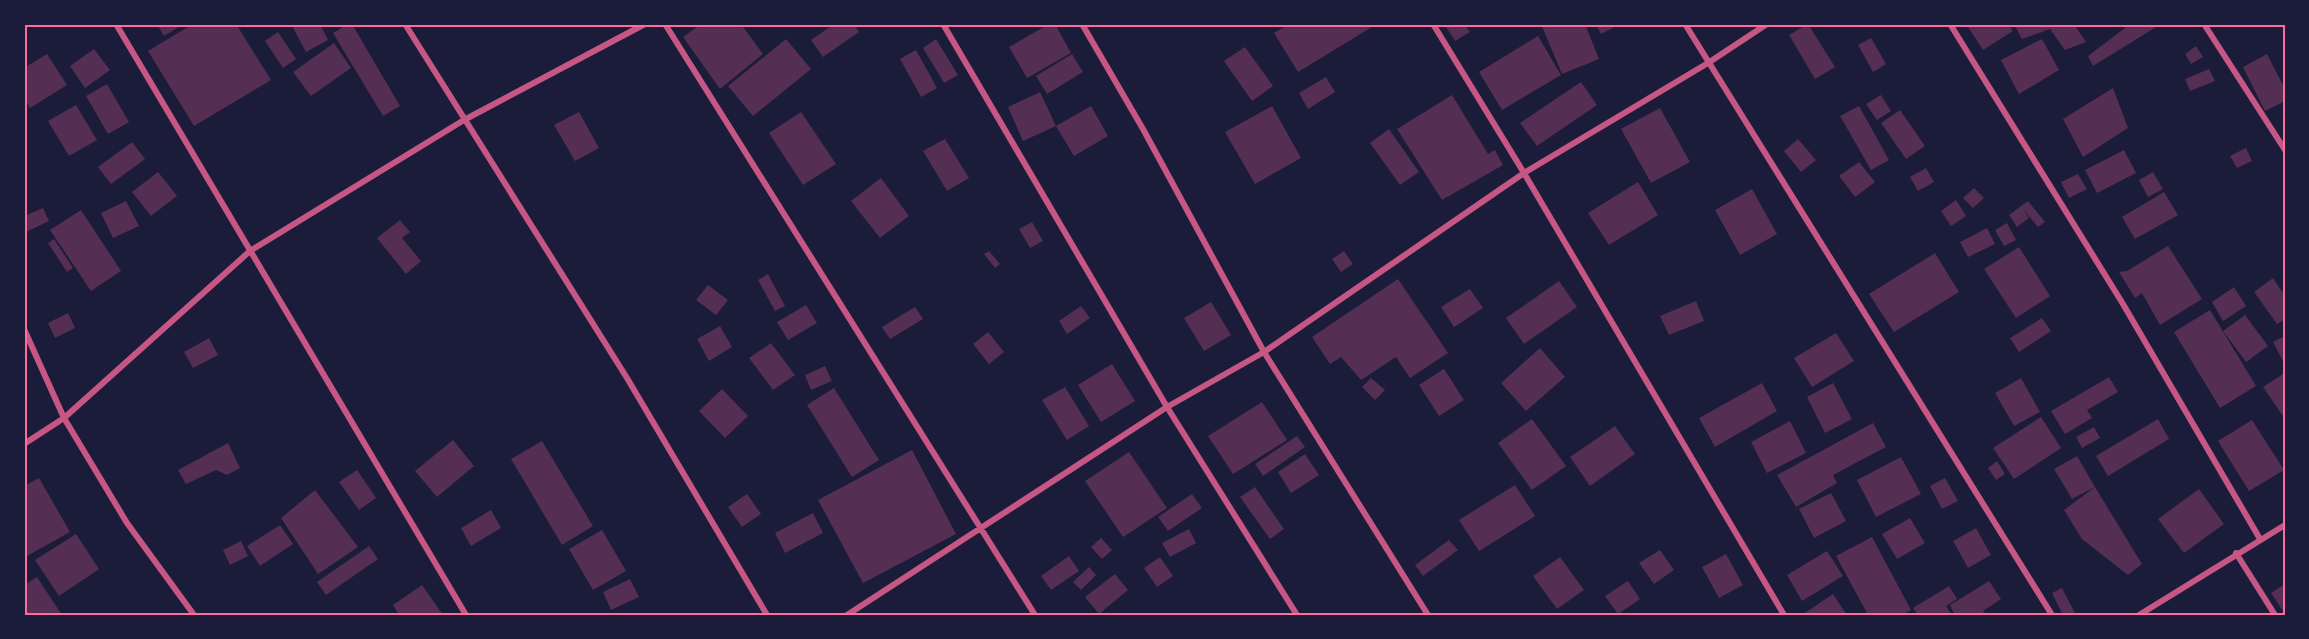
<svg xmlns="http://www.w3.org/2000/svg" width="2309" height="639" viewBox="0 0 2309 639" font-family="'Titillium Web',sans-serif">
  <rect width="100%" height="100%" fill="#1b1b3a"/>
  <path fill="#542f53" d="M 157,24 L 184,24 L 164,36 Z
    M 193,24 L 236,24 L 271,80 L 194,126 L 148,51 Z
    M 291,24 L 320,24 L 328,40 L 306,52 Z
    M 348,24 L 352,24 L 400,106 L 383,116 L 333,33 Z
    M 701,24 L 741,24 L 763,54 L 720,89 L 683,37 Z
    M 834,24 L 854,24 L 859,32 L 823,57 L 811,40 Z
    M 1049,24 L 1055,24 L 1071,53 L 1027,78 L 1009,47 Z
    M 1289,24 L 1370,24 L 1372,27 L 1298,72 L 1274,33 Z
    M 1444,24 L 1464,24 L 1470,32 L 1455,41 Z
    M 1541,24 L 1585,24 L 1599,59 L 1562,74 Z
    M 1596,24 L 1620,24 L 1601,34 Z
    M 1808,24 L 1835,67 L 1815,79 L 1789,35 Z
    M 1966,24 L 2008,24 L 2013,31 L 1983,50 Z
    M 2014,24 L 2074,24 L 2086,42 L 2065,50 L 2050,29 L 2022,39 Z
    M 2127,24 L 2161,24 L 2093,66 L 2088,56 L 2125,28 Z
    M 278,32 L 296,59 L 283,68 L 265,41 Z
    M 1538,36 L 1561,75 L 1502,110 L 1479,72 Z
    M 1871,38 L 1886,64 L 1873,72 L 1858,45 Z
    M 786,39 L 811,69 L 753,116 L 728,86 Z
    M 936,39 L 958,75 L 944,83 L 923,48 Z
    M 2042,39 L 2059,70 L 2019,94 L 2001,60 Z
    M 334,43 L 351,68 L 311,96 L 293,72 Z
    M 2196,46 L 2203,57 L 2191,64 L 2185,54 Z
    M 1245,47 L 1273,86 L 1252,101 L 1224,61 Z
    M 94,49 L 110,70 L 85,88 L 70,66 Z
    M 916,50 L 937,88 L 921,97 L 900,59 Z
    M 47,54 L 67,85 L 30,108 L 24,98 L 24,68 Z
    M 1072,54 L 1083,72 L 1047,94 L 1036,76 Z
    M 2267,54 L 2285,89 L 2285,101 L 2265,111 L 2243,67 Z
    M 2209,69 L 2215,81 L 2190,91 L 2185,79 Z
    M 1326,77 L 1335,92 L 1308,109 L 1299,93 Z
    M 1581,82 L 1597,105 L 1537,146 L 1520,123 Z
    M 107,84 L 129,122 L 108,134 L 86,96 Z
    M 2113,88 L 2128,128 L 2083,157 L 2063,119 Z
    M 1040,92 L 1056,126 L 1091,106 L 1108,136 L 1074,156 L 1056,126 L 1023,141 L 1008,107 Z
    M 1452,95 L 1488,154 L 1495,150 L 1503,165 L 1442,200 L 1397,129 Z
    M 1881,95 L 1891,111 L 1877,120 L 1866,104 Z
    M 76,105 L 97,140 L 69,156 L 48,121 Z
    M 1272,106 L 1301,158 L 1255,184 L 1225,132 Z
    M 1859,106 L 1889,160 L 1871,170 L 1840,116 Z
    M 1660,108 L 1690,162 L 1651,183 L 1621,129 Z
    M 1900,110 L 1925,146 L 1906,159 L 1881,123 Z
    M 579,112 L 599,148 L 575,161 L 554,125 Z
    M 801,112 L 836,164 L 803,185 L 769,133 Z
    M 1389,129 L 1419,172 L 1400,185 L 1370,143 Z
    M 945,139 L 969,178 L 947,191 L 923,151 Z
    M 1798,139 L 1816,160 L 1801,172 L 1784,151 Z
    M 132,142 L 145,159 L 111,184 L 98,167 Z
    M 2246,148 L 2252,161 L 2237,168 L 2230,156 Z
    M 2124,150 L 2136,173 L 2097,193 L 2085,170 Z
    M 1859,162 L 1875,182 L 1855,197 L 1839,176 Z
    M 1926,168 L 1934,182 L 1918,191 L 1910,177 Z
    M 158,172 L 177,196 L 151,216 L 132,192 Z
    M 2153,172 L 2163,189 L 2148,197 L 2139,180 Z
    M 2078,174 L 2087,189 L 2069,198 L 2061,182 Z
    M 881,178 L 909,216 L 880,238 L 851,201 Z
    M 1638,182 L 1658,215 L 1609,245 L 1588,213 Z
    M 1974,188 L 1984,198 L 1973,208 L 1963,198 Z
    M 1752,189 L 1777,234 L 1740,255 L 1715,210 Z
    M 2164,192 L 2178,215 L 2135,239 L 2122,217 Z
    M 1956,200 L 1966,216 L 1951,226 L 1941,211 Z
    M 126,201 L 139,226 L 113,238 L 101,213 Z
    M 2028,201 L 2045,222 L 2038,227 L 2024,210 L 2029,218 L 2017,227 L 2009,215 Z
    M 43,208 L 49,221 L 24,233 L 24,216 Z
    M 81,210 L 121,271 L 91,291 L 50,230 Z
    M 400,220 L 410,232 L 402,238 L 421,261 L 406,274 L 377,238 Z
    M 1032,222 L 1043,241 L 1030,248 L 1019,229 Z
    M 2007,223 L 2016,240 L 2004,246 L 1995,230 Z
    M 1987,228 L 1995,244 L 1968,257 L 1960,242 Z
    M 54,239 L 73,268 L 67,272 L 48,243 Z
    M 2168,246 L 2202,299 L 2160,325 L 2142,293 L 2135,298 L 2119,272 L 2127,271 Z
    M 2019,247 L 2050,296 L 2016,318 L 1984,269 Z
    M 989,251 L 1000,264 L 995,268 L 984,254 Z
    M 1344,251 L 1353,264 L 1341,272 L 1332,259 Z
    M 1935,253 L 1959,292 L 1894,332 L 1869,294 Z
    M 768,274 L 785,306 L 775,311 L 758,280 Z
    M 2273,278 L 2285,296 L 2285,319 L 2277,324 L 2254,292 Z
    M 1398,279 L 1448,353 L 1410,378 L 1396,357 L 1361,380 L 1341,357 L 1330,364 L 1312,337 Z
    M 1559,281 L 1577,307 L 1524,344 L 1506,318 Z
    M 708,285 L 728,300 L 716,315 L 696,300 Z
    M 2234,287 L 2246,306 L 2223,321 L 2212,302 Z
    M 1470,289 L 1483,308 L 1454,327 L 1441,307 Z
    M 1696,301 L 1704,321 L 1669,335 L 1660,316 Z
    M 1211,302 L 1231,335 L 1204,351 L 1184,318 Z
    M 806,305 L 817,323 L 788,340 L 777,322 Z
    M 1081,306 L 1090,318 L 1067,334 L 1059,321 Z
    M 915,307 L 923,319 L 890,339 L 882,327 Z
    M 2210,310 L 2256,386 L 2220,408 L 2174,332 Z
    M 68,313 L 75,328 L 55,338 L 48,323 Z
    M 2245,315 L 2268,346 L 2246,362 L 2223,331 Z
    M 2042,318 L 2051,331 L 2019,352 L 2010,338 Z
    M 720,326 L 732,347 L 709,361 L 697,339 Z
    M 988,332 L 1004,352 L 989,364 L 973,344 Z
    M 1836,333 L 1854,361 L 1812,387 L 1794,358 Z
    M 2285,336 L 2285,365 L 2273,342 Z
    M 209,338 L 218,355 L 193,368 L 184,352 Z
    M 771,343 L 795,375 L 773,390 L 749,358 Z
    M 1540,348 L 1565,377 L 1526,411 L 1501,383 Z
    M 1112,364 L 1135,401 L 1101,422 L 1078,385 Z
    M 825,366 L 832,381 L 811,390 L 805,375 Z
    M 1444,369 L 1464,400 L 1439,416 L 1419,385 Z
    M 2283,374 L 2285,377 L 2285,413 L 2282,415 L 2263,387 Z
    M 2109,377 L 2118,392 L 2087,410 L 2092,418 L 2065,434 L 2051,411 Z
    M 1371,378 L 1385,390 L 1375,400 L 1362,387 Z
    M 2021,378 L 2040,412 L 2014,426 L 1995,393 Z
    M 1762,383 L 1777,411 L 1715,447 L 1699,418 Z
    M 1833,383 L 1852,419 L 1825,433 L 1807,397 Z
    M 1065,387 L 1089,426 L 1067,440 L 1042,400 Z
    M 834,388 L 879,460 L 852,477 L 807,405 Z
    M 722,389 L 748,416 L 725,438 L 699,411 Z
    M 1262,402 L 1287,440 L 1233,474 L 1208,436 Z
    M 2041,417 L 2061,448 L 2014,479 L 1993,448 Z
    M 1532,419 L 1566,466 L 1532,490 L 1498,443 Z
    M 2158,419 L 2169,439 L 2108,476 L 2096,456 Z
    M 2252,420 L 2284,470 L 2249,491 L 2218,441 Z
    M 1790,421 L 1806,453 L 1767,473 L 1751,442 Z
    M 1873,423 L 1886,447 L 1833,475 L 1837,483 L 1796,507 L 1777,475 Z
    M 1615,426 L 1635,454 L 1590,486 L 1570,457 Z
    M 2094,427 L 2100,438 L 2082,448 L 2076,437 Z
    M 1297,436 L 1305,447 L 1263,476 L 1255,464 Z
    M 453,440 L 474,466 L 437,497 L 415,471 Z
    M 542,441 L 593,526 L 562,545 L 511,459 Z
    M 228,443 L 240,468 L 227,475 L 216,470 L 186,484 L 178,470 Z
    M 912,450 L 956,534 L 863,583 L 818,500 Z
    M 1129,452 L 1167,508 L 1123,537 L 1085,481 Z
    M 1305,454 L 1319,475 L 1291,493 L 1278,472 Z
    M 2077,456 L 2095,487 L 2072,499 L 2054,469 Z
    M 1901,457 L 1921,494 L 1876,517 L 1857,480 Z
    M 1997,461 L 2005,474 L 1996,480 L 1988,468 Z
    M 357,470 L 376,498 L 359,510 L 339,482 Z
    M 39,478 L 70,532 L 27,556 L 24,550 L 24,486 Z
    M 1945,478 L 1958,501 L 1942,509 L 1930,486 Z
    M 1515,485 L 1535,516 L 1479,551 L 1459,520 Z
    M 1255,487 L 1284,529 L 1270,539 L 1240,497 Z
    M 2095,487 L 2142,564 L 2128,575 L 2082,539 L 2064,510 Z
    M 2199,489 L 2224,524 L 2184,553 L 2158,519 Z
    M 315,490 L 358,547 L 318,574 L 281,518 Z
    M 1831,493 L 1846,521 L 1814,538 L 1799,509 Z
    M 747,494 L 761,514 L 742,527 L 728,507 Z
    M 1192,494 L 1202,508 L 1168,531 L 1158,517 Z
    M 491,510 L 501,528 L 471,546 L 461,528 Z
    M 813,513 L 823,533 L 785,553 L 775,533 Z
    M 1910,518 L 1925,543 L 1897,559 L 1882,534 Z
    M 280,525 L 293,544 L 260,566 L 247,546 Z
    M 1976,528 L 1991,555 L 1968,568 L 1953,541 Z
    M 1189,529 L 1196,543 L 1170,557 L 1162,543 Z
    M 602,530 L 626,571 L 593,590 L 569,549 Z
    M 76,534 L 99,569 L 59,596 L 35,560 Z
    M 1872,537 L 1911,610 L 1902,615 L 1868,615 L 1836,556 Z
    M 1101,538 L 1112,550 L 1102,559 L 1091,547 Z
    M 1449,540 L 1458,550 L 1423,576 L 1415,565 Z
    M 241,541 L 248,556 L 230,565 L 223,550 Z
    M 369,546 L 378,559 L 326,595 L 317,582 Z
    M 1660,550 L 1674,570 L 1654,584 L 1639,563 Z
    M 1827,551 L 1843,576 L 1802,601 L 1787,575 Z
    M 1726,554 L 1743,585 L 1719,598 L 1702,567 Z
    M 1069,556 L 1079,571 L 1051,590 L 1041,576 Z
    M 1160,557 L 1173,576 L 1157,587 L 1144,568 Z
    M 1560,557 L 1584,590 L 1557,609 L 1533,576 Z
    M 1089,567 L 1096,575 L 1081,590 L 1073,582 Z
    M 1115,574 L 1128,590 L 1099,614 L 1085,597 Z
    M 37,577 L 62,615 L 24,615 L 24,585 Z
    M 630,579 L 639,597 L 611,610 L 603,592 Z
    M 1628,581 L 1640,599 L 1618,614 L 1605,596 Z
    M 1989,581 L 2001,599 L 1983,611 L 1987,615 L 1955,615 L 1950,605 Z
    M 2285,584 L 2285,614 L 2271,593 Z
    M 422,585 L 443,615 L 399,615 L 393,605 Z
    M 1949,586 L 1957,599 L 1946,606 L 1951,614 L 1918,615 L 1913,608 Z
    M 2062,588 L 2076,615 L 2063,615 L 2052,593 Z
    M 1833,594 L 1847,615 L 1806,615 L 1805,613 Z"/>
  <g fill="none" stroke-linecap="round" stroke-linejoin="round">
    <path stroke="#c65784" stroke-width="6" d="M 116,24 L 466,615
      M 405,24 L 627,378 L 767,615
      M 665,24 L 1035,615
      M 943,24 L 1167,407 L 1297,615
      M 1082,24 L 1143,129 L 1264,352 L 1428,615
      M 1433,24 L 1524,173 L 1784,615
      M 1685,24 L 2052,615
      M 1950,24 L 2123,304 L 2260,539
      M 2204,24 L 2285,150
      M 24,329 L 64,418 L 127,523 L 194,615
      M 24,444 L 64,418 L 250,251 L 464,120 L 645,24
      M 2236,553 L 2275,615
      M 847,615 L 1167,407 L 1264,352 L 1524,173 L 1708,63 L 1767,24
      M 2139,615 L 2285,525"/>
  </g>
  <rect width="2309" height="639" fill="none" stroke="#1b1b3a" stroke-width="51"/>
  <rect x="26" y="26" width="2258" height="588" fill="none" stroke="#ff6b9d" stroke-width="2"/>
</svg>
